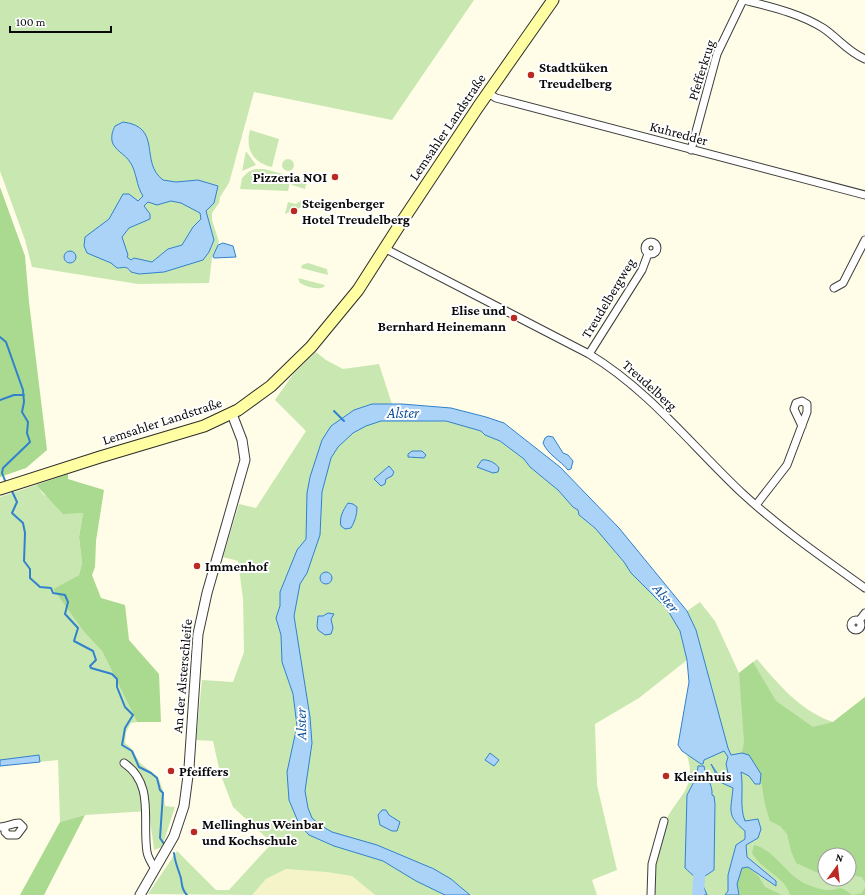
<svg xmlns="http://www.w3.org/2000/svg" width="865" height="895" viewBox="0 0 865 895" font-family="'Crimson Pro',serif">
  <rect width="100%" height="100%" fill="#fffde7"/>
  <path fill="#f4f4c8" d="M 286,869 L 326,872 L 352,876 L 375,895 L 252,895 L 266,879 Z"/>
  <path fill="#c9e8b1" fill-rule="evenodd" d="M 0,0 L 474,0 L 392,120 L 254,92 L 229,183 L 220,197 L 219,203 L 212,213 L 212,220 L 219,242 L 212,258 L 209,283 L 138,284 L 32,267 L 25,240 L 0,171 Z
    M 250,130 L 279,139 L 272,167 C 253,163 245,149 250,130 Z
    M 246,151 L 256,165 L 242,171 Z
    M282 165a6 6 0 1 1 12 0a6 6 0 1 1-12 0Z
    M 255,169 L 264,169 L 291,176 L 288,191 L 240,189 L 242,178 L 248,172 Z
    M 294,177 L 307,181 L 305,189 L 292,185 Z
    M 302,200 L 311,203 L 285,214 L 288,202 L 296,204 Z
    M 308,263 L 327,269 L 328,275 L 301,268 L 302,265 Z
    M 298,278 L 325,285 L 324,287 C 317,290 307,287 300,283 Z
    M 316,352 L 326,360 L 343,369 L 379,364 L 392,404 L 438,420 L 446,421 L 481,431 L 485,435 L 500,441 L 524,459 L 530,467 L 558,490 L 573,507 L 578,510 L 579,515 L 595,528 L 624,562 L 631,573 L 667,609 L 674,618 L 680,631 L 687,660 L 639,698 L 595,724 L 597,785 L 617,870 L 592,880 L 597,895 L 375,895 L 352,876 L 326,872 L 286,869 L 266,879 L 252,895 L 148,894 L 177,851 L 216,890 L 229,890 L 272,843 L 233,807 L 220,773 L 213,741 L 196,740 L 202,680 L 233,682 L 244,652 L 243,599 L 238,561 L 223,557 L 239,504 L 256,508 L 306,431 L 275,400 L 294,373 Z
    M 36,485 L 44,495 L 83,513 L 79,537 L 82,563 L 79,575 L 53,589 L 84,632 L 102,651 L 137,722 L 131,723 L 126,732 L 125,743 L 131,748 L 140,763 L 158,777 L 163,790 L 165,806 L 175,807 L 162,847 L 154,850 L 149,811 L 85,815 L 60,822 L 58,760 L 0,766 L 0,497 Z
    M 700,602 L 715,621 L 739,673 L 757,659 C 779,685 801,711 833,722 L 865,697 L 865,895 L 707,895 L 701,883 L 696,883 L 693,895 L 653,895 C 655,872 656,847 664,825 C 675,796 698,791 687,755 L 698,761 L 717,711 L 696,630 L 687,611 ZM 825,855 L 849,855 L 849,879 L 825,879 Z"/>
  <path fill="#aad990" d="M 0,187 L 25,256 L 29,302 L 47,450 L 26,468 L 0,477 Z
    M 68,474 L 68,479 L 104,490 L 96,541 L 95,567 L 92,575 L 101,598 L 125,605 L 129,640 L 159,674 L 161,722 L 137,722 L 102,651 L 84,632 L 53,589 L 79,575 L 82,563 L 79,537 L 83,513 L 63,514 L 36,485 Z
    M 753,662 L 776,701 L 813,727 L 833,722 L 865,697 L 865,883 L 862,877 L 849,875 L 849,855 L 825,855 L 825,876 L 796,863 L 791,851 L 787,834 L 780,826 L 770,821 C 768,814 765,807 764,799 C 761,782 761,760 742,753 L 744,742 L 739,673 Z
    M 85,815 L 44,895 L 20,895 L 60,822 Z
    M 754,845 C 775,850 786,875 806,884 C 811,886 821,890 827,890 C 841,891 837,883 852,895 L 862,893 L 865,887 L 865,895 L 790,895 C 786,877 761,870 752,853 Z
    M 748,867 L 759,877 L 765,887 L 782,895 L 740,895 L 737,884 L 742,868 Z"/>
  <path fill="#abd3f7" stroke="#3181ce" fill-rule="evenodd" d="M 123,122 C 163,127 139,162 163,180 L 176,182 L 198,180 L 218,186 L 214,203 L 206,211 L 214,240 L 209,252 L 203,260 L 164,272 L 139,274 L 131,272 C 126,265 124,268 117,268 L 111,263 L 87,253 L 84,246 L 85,237 L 109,219 L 123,194 L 129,194 L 138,201 L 143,196 C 136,186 137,172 130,162 C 125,154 114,150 112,141 C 111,135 113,130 115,126 ZM 171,201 L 181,203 L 200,213 L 201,219 L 193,227 L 182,245 L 168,249 L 152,262 L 134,258 L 131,260 L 127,257 L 128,255 L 122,237 L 129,228 L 150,219 L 150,214 L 144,206 L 148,202 L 157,205 Z
    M 223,243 L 233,246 L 236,257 L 214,258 L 213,256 L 218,245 Z
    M64 257a6 6 0 1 1 12 0a6 6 0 1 1-12 0Z
    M 372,404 L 402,404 L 451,408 L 486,417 L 504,423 L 560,467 L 619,528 L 687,611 L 696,630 L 728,748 L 731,755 L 742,753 L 749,755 L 761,774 L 760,784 L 755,784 L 749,776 L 741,772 C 744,789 739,806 745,821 L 758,819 L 761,829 L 758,838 L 746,845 L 747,857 L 776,881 L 776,886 L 748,867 L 742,868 L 737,884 L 739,895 L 725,895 L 728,891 L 728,875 L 736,845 L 745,839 L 745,831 C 726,815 731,811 733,788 L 720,782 L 711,764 L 721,779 L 730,782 L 726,764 L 728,757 L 724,751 L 704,760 L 703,764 L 701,764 L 682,751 L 678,745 L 689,682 L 687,660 L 680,631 L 667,609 L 631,573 L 624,562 L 595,528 L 579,515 L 578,510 L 573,507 L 558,490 L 530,467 L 524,459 L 500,441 L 485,435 L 481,431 L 446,421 L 381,421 L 366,426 L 353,433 L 338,447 L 331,458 L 322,492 L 320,535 L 307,573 L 300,584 L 294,616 L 310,717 L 312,743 L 305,791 L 308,808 L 312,818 L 320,825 L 332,832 L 377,845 L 434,869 L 451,879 L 470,895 L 445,895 L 416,881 L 383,861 L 334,846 L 309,835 L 299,824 L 289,800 L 287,772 L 297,726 L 293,694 L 282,662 L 281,635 L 276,618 L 280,606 L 280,592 L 297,550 L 306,539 L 307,493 L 310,477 L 322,440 L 331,426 L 354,410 Z
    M 548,436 L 553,437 L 563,453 L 568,455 L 573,461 L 571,469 L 568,470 C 560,460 548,455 543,443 L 545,438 Z
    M 412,451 L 422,451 L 426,455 L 424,458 L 408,457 L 408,454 Z
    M 482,460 C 488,459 496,463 499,468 L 498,472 L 493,473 L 477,467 Z
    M 389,466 L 394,472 L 392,476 L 386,479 L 385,484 L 381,486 L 374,479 Z
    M 348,503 L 353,504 L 357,507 C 357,515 355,521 351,528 L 345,529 L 341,526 C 339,518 343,510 348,503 Z
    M320 578a6 6 0 1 1 12 0a6 6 0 1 1-12 0Z
    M 328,613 L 334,614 L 331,619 L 333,628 L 331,634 L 325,635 L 318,630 L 317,626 L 318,616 L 323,616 Z
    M 490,753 L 499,760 L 494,766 L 485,760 Z
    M 39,755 L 40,762 L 0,766 L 0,760 Z
    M 698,766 L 704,766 C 705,777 713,784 712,795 L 714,796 L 715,804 L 714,870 C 698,881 699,881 685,868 L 687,795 L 697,776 Z
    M 382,810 L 386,810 L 389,815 L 400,822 L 397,831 L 392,831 L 380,825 L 378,815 Z
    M 696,883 L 702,883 L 707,895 L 693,895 Z"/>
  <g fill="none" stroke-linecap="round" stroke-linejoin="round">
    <path stroke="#3181ce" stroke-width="2" d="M 0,337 L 6,342 L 23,390 L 24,402 L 22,412 L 28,422 L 27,433 L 30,442 L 3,468 L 2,473 L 6,483
      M 0,400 L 14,395 L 24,395
      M 334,411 L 344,421
      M 11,489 L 17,502 L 12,513 L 23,523 L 25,533 L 24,561 L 30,569 L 30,578 L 40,587 L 51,588 L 53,593 L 65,595 L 68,602 L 65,614 L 78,628 L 74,641 L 93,651 L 96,660 L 90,666 L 91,668 L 112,674 L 117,679 L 117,687 L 125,707 L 133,715 L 125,728 L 122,745 L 132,751 L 139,767 L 151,773 L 157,778 L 160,790 L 163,793 L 160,838 L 164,844
      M 174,853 C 175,862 177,866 180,875 C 183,883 180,888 187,895"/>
    <path stroke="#abd3f7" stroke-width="12" d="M 698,895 L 700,862"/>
    <g stroke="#3d3d3d" stroke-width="9">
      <path id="minor" d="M 744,0 C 771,7 799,13 823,28 C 838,38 848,52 865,59
        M 488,93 L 496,98 L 865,195
        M 691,150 L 717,54 L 743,0
        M645 248a6 6 0 1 1 12 0a6 6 0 1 1-12 0Z
        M 384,248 L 589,354 C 649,390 692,446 742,493 C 780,528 823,558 865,588
        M 834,288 L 843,283 L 865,240
        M 589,354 L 642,270 L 648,254
        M 756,505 L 787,465 L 807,412 L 807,404 L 802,401 L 796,403 L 794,409 L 802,426
        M851 625a5 5 0 1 1 10 0a5 5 0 1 1-10 0Z
        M 859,621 L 865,613
        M 124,763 C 155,784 142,821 147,852 C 148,858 152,864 155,869
        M 0,827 C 7,827 12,823 19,823 L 23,827 L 17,835 L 8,835 L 5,832 L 5,827
        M 651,895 L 652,864 L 664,821"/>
    </g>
    <g stroke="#3d3d3d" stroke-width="11">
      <path id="tertiary" d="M 140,895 L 174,836 L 184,806 L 189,768 L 198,634 L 207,593 L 245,460 L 242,440 L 232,414"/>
    </g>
    <g stroke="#2c2c2c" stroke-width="13">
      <path id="secondary" d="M 0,489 L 100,457 L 204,426 L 238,410 L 271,386 L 311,347 L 358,290 L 397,229 L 478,107 L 553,0"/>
    </g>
    <use href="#minor" stroke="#fff" stroke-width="7"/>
    <use href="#tertiary" stroke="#fff" stroke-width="9"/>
    <use href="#secondary" stroke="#fffea2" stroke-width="11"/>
  </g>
  <g fill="#ba2922" stroke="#fff" stroke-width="1.5">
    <circle cx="531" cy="75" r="4"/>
    <circle cx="335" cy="177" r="4"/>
    <circle cx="294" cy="211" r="4"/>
    <circle cx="514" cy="318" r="4"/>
    <circle cx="197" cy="566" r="4"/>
    <circle cx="171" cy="771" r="4"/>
    <circle cx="666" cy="776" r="4"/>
    <circle cx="194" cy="832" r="4"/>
  </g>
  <g text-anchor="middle" stroke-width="4" stroke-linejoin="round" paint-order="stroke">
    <g font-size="14" font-weight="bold" fill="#0a0a0a" stroke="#fff" text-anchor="start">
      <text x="539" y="72">Stadtküken<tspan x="539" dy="16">Treudelberg</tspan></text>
      <text x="327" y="182" text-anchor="end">Pizzeria NOI</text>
      <text x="302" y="208">Steigenberger<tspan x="302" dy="16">Hotel Treudelberg</tspan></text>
      <text x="506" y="315" text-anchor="end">Elise und<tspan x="506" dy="16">Bernhard Heinemann</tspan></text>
      <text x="205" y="571">Immenhof</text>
      <text x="179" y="776">Pfeiffers</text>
      <text x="674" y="781">Kleinhuis</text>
      <text x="202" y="829">Mellinghus Weinbar<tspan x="202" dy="16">und Kochschule</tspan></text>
    </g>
    <g font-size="14" fill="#0a0a0a" stroke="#fff">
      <text transform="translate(701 70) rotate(-73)" y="5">Pfefferkrug</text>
      <text transform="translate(447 127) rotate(-56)" y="5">Lemsahler Landstraße</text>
      <text transform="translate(679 133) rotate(15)" y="5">Kuhredder</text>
      <text transform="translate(608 298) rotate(-59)" y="5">Treudelbergweg</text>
      <text transform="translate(650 385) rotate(42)" y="5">Treudelberg</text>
      <text transform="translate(162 421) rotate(-18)" y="5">Lemsahler Landstraße</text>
      <text transform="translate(182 676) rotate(-85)" y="5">An der Alsterschleife</text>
    </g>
    <g font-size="15" font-style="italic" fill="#13539b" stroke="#fff">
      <text x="403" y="418">Alster</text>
      <text transform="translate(666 598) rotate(51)" y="5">Alster</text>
      <text transform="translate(301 724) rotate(-91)" y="5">Alster</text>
    </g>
  </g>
  <g transform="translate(837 867) rotate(15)"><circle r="19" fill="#ffffff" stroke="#9d9d9d"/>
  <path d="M0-3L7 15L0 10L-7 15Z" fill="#ba2922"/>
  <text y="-6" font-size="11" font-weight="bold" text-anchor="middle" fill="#0a0a0a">N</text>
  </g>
  <path d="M10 26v6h101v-6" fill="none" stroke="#0a0a0a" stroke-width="2"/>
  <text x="16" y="26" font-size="12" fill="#0a0a0a" stroke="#ffffff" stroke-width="3" paint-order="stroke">100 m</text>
</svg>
